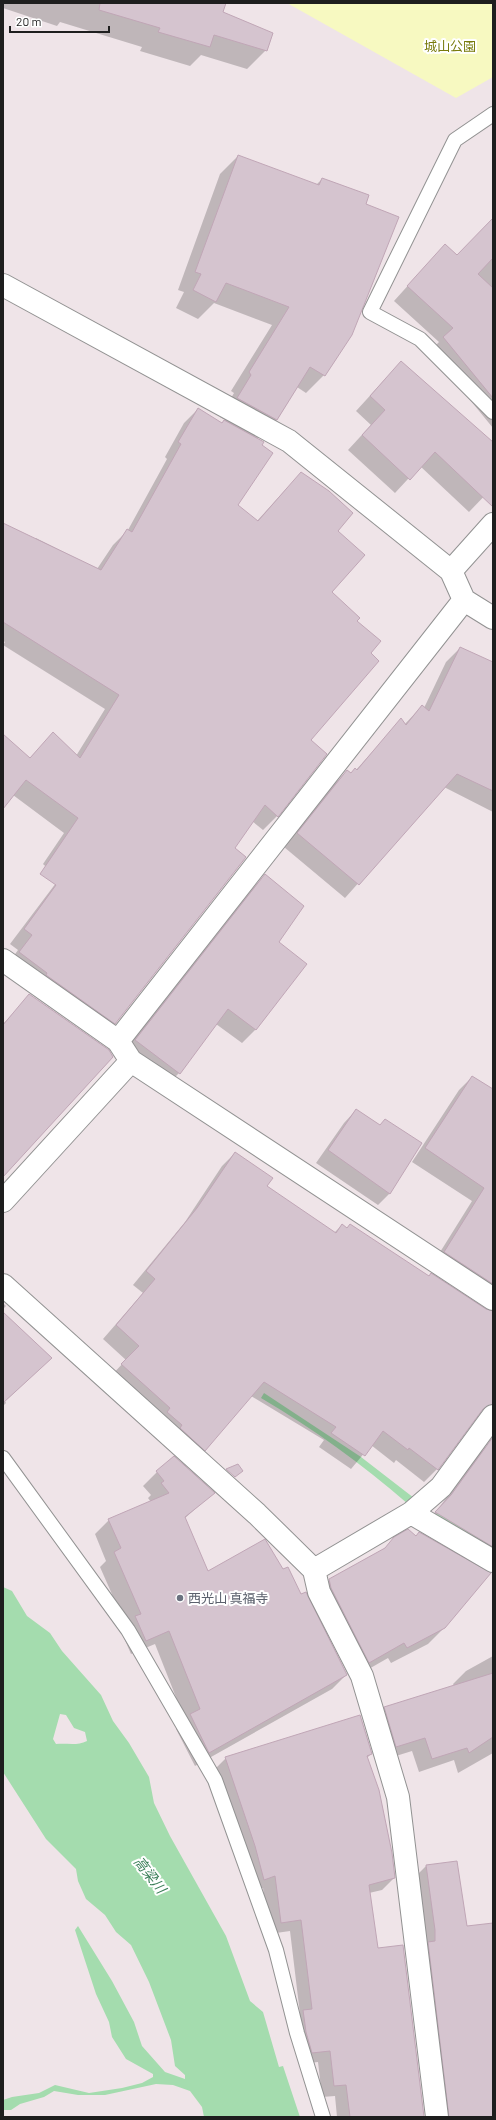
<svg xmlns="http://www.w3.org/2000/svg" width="496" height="2120" viewBox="0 0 496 2120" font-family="Barlow,'Noto Sans JP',sans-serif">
  <rect width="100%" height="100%" fill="#efe4e8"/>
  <path fill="#f7f9c1" d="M 287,3 L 493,3 L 493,77 L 456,98 Z"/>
  <path fill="#a4dcae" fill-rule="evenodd" d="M 264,1393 L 361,1457 L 414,1498 L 408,1504 C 361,1463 315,1430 261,1398 Z
    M 3,1587 L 12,1591 L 27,1616 L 50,1633 L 62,1651 L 101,1695 L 113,1721 L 129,1743 L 149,1777 L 154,1803 L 170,1836 L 226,1936 L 250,2001 L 263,2012 L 279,2067 L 283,2066 L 300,2117 L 204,2117 L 202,2107 L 190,2091 L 173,2085 L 156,2084 L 105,2095 L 78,2095 L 54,2091 L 44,2097 L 20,2104 L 11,2110 L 3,2110 L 3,2100 L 12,2097 L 39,2093 L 55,2085 L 89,2093 L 122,2088 L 142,2083 L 153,2077 L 153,2074 L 126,2059 L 112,2037 L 109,2022 L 96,1994 L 75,1930 L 78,1926 L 112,1981 L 134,2022 L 142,2046 L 165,2072 L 185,2079 L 185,2075 L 175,2066 L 171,2040 L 149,1982 L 131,1945 L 116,1932 L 105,1915 L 86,1899 L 78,1881 L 76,1869 L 46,1839 L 3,1772 ZM 60,1714 L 66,1715 L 74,1728 L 85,1732 L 87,1741 C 77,1746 68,1743 56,1744 L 53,1739 Z"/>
  <path fill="#0003" d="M 3,3 L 225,3 L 221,13 L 266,50 L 247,69 L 201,55 L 190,66 L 140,51 L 142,47 L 60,22 L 57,26 L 3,8 Z
    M 238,156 L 316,185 L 322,179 L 324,375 L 306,393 L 297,387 L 277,420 L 257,439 L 237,506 L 257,521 L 287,488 L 336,531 L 331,592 L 356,622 L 370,653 L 310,741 L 277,816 L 263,830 L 252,821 L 115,1023 L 100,1038 L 6,967 L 18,950 L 10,944 L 59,879 L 43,864 L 64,833 L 13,795 L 3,807 L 3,735 L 29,759 L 53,734 L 76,756 L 105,709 L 3,645 L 5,642 L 3,641 L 3,524 L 34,540 L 36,538 L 97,569 L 113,545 L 128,530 L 167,459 L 165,457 L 184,423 L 198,409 L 221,424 L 225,420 L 220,417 L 234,393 L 231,391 L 272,325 L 214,303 L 198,319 L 176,308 L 184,292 L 178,290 L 220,174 Z
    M 493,229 L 493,428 L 430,351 L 439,342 L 394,301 L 431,260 L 457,256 Z
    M 387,377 L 493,443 L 493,487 L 469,512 L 420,466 L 395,493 L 348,450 L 371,425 L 356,411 Z
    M 460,648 L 493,664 L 493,812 L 444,787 L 345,898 L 284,847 L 333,785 L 347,771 L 351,774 L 356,770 L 401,720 L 404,725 L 422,706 L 424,708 L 446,662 Z
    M 265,875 L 278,943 L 256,1029 L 242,1043 L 216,1024 L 179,1073 L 165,1087 L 122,1054 L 252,889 Z
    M 30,995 L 3,1175 L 3,1024 Z
    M 472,1077 L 493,1090 L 493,1390 L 437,1469 L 424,1482 L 396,1460 L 394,1463 L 371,1445 L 351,1469 L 319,1447 L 324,1440 L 251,1396 L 192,1463 L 109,1378 L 126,1360 L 103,1339 L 143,1293 L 133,1285 L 185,1222 L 222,1166 L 235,1153 L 266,1186 L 334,1233 L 342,1225 L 346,1229 L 350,1225 L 428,1277 L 431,1274 L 493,1313 L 491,1306 L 432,1265 L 472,1201 L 412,1162 L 459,1090 Z
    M 356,1110 L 390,1193 L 378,1205 L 316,1163 L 344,1123 Z
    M 3,1303 L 6,1306 L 3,1309 Z
    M 3,1313 L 51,1358 L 5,1401 L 6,1403 L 3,1406 Z
    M 491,1442 L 493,1443 L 493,1567 L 422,1526 L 438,1509 L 478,1455 Z
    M 157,1472 L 213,1493 L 184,1519 L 207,1572 L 283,1570 L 301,1596 L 346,1675 L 332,1689 L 195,1766 L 176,1729 L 185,1720 L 155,1644 L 131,1654 L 121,1631 L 126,1626 L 100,1567 L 106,1561 L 95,1534 L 109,1520 L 151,1502 L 148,1498 L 151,1495 L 143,1486 Z
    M 395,1538 L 445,1627 L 428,1644 L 391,1663 L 388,1658 L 353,1678 L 313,1596 L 330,1580 L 382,1551 Z
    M 493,1656 L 493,1753 L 458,1773 L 454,1760 L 419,1772 L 412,1751 L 383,1760 L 372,1721 L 385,1708 L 454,1686 L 453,1684 L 466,1671 Z
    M 371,1754 L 367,1758 L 394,1878 L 382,1890 L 369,1893 L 377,1949 L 423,2117 L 337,2117 L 335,2096 L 322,2097 L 318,2062 L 300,2064 L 291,2023 L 300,2014 L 290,1931 L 269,1934 L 263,1888 L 252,1891 L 214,1770 L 226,1758 Z
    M 426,1866 L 467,1927 L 493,1924 L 493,2117 L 437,2117 L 414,1878 Z"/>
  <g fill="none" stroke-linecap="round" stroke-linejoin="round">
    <path stroke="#a4dcae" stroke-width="10" d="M 441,1517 L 493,1547"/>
  </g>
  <path fill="#d5c4cf" stroke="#c0a6b6" d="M 100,3 L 226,3 L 223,12 L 273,33 L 267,51 L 214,35 L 210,47 L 158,32 L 160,28 L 99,10 Z
    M 238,155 L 319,185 L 322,178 L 369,195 L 366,204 L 399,217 L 352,335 L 325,376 L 310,367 L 277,420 L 237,398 L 251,375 L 249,372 L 289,307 L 226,283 L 216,302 L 193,290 L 201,274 L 195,272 Z
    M 493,218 L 493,258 L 478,274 L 493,288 L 493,398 L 443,337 L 453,328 L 407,286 L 445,244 L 457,255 Z
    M 401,361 L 493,442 L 493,507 L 435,452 L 410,480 L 362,435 L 385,410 L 370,396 Z
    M 198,408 L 222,423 L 224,420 L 264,442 L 262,445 L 273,453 L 238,505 L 258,521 L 301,472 L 329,491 L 353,513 L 338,531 L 365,555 L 332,592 L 360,618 L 357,621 L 381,641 L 371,653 L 379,661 L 311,740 L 327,754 L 278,817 L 265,805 L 235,848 L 246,857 L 115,1024 L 46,975 L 47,973 L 19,952 L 32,935 L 24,929 L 56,885 L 40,874 L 78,818 L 26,780 L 3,809 L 3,734 L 30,758 L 53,732 L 80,758 L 119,695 L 3,622 L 3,523 L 101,570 L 127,529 L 132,532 L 181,444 L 178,442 Z
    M 460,647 L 493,662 L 493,791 L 457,774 L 359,885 L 297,833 L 347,770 L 351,773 L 355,768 L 357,770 L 401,718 L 406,725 L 422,705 L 429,711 Z
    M 265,874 L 304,906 L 279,942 L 307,964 L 256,1030 L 228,1009 L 180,1074 L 135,1040 Z
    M 29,994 L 109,1050 L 113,1057 L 3,1177 L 3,1025 Z
    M 472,1076 L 493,1089 L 493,1284 L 444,1252 L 484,1188 L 425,1148 Z
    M 356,1109 L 380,1125 L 385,1119 L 422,1143 L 390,1194 L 328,1150 Z
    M 235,1152 L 273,1178 L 267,1186 L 336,1233 L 342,1224 L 347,1228 L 350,1224 L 429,1276 L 431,1273 L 486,1309 L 493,1311 L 493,1404 L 483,1409 L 438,1470 L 409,1448 L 408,1450 L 383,1431 L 365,1456 L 331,1433 L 336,1427 L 264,1382 L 205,1451 L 180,1428 L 182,1425 L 167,1412 L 170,1408 L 121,1364 L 139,1346 L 116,1325 L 155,1279 L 146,1271 L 197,1208 Z
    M 3,1312 L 52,1358 L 3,1403 Z
    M 493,1437 L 493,1547 L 435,1512 L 451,1495 Z
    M 174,1456 L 215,1493 L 185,1517 L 208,1571 L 265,1539 L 283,1569 L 288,1567 L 301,1594 L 306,1592 L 347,1675 L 209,1753 L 190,1714 L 200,1709 L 169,1631 L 146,1641 L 135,1616 L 141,1614 L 114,1552 L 121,1548 L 108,1519 L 169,1493 L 161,1483 L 164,1481 L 156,1471 Z
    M 238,1464 L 243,1471 L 235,1477 L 226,1469 Z
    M 408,1529 L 416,1536 L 419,1532 L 491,1573 L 445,1628 L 407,1648 L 404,1643 L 369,1663 L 331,1588 L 329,1579 L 385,1548 L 394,1537 Z
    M 493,1673 L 493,1737 L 469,1753 L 467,1748 L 432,1759 L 425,1738 L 396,1747 L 384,1707 Z
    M 360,1715 L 372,1754 L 367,1756 L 379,1790 L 392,1853 L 395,1878 L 369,1885 L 378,1948 L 403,1945 L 424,2117 L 350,2117 L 346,2085 L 334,2086 L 330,2051 L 312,2053 L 306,2032 L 303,2010 L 312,2009 L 301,1920 L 281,1923 L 275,1876 L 264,1880 L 255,1846 L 225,1757 Z
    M 457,1861 L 467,1926 L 493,1923 L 493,2117 L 449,2117 L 428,1942 L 435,1941 L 435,1930 L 426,1865 Z"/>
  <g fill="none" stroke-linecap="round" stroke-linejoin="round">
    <g stroke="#929292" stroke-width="16">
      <path id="service" d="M 493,114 L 455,140 L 370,312 L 420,339 L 493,412
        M 3,1458 L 128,1630 L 215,1780 L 276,1950 L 297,2033 L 323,2117"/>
    </g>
    <g stroke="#929292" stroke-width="24">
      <path id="minor" d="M 3,285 L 289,441 L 451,571 L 464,600 L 493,618
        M 451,571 L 493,524
        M 3,960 L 118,1041 L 131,1061 L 493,1299
        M 118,1041 L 464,600
        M 3,1201 L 131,1061
        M 3,1285 L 257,1514 L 314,1570 L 319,1592 L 362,1676 L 398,1797 L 437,2117
        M 411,1513 L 493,1561
        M 314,1570 L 411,1513 L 441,1487 L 493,1416"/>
    </g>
    <use href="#service" stroke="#fff" stroke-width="14"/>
    <use href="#minor" stroke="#fff" stroke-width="22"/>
  </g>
  <circle fill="#6b7280" stroke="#fff" stroke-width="1.5" cx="180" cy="1598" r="4"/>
  <g text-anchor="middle" stroke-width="4" stroke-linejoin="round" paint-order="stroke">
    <g font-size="13" fill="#787b0c" stroke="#fff">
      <text x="450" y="51">城山公園</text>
    </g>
    <g font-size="13" fill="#5b616d" stroke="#fff" text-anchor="start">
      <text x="188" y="1603">西光山 真福寺</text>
    </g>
    <g font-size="14" font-style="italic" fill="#3a7e58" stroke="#fff">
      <text transform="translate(150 1875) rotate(52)" y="5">高梁川</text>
    </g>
  </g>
  <rect width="496" height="2120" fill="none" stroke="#1e1e1e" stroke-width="8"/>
  <path d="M10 26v6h99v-6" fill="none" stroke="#1e1e1e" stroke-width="2"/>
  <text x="16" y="26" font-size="12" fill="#1e1e1e" stroke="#ffffff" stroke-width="3" paint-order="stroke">20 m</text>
</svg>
